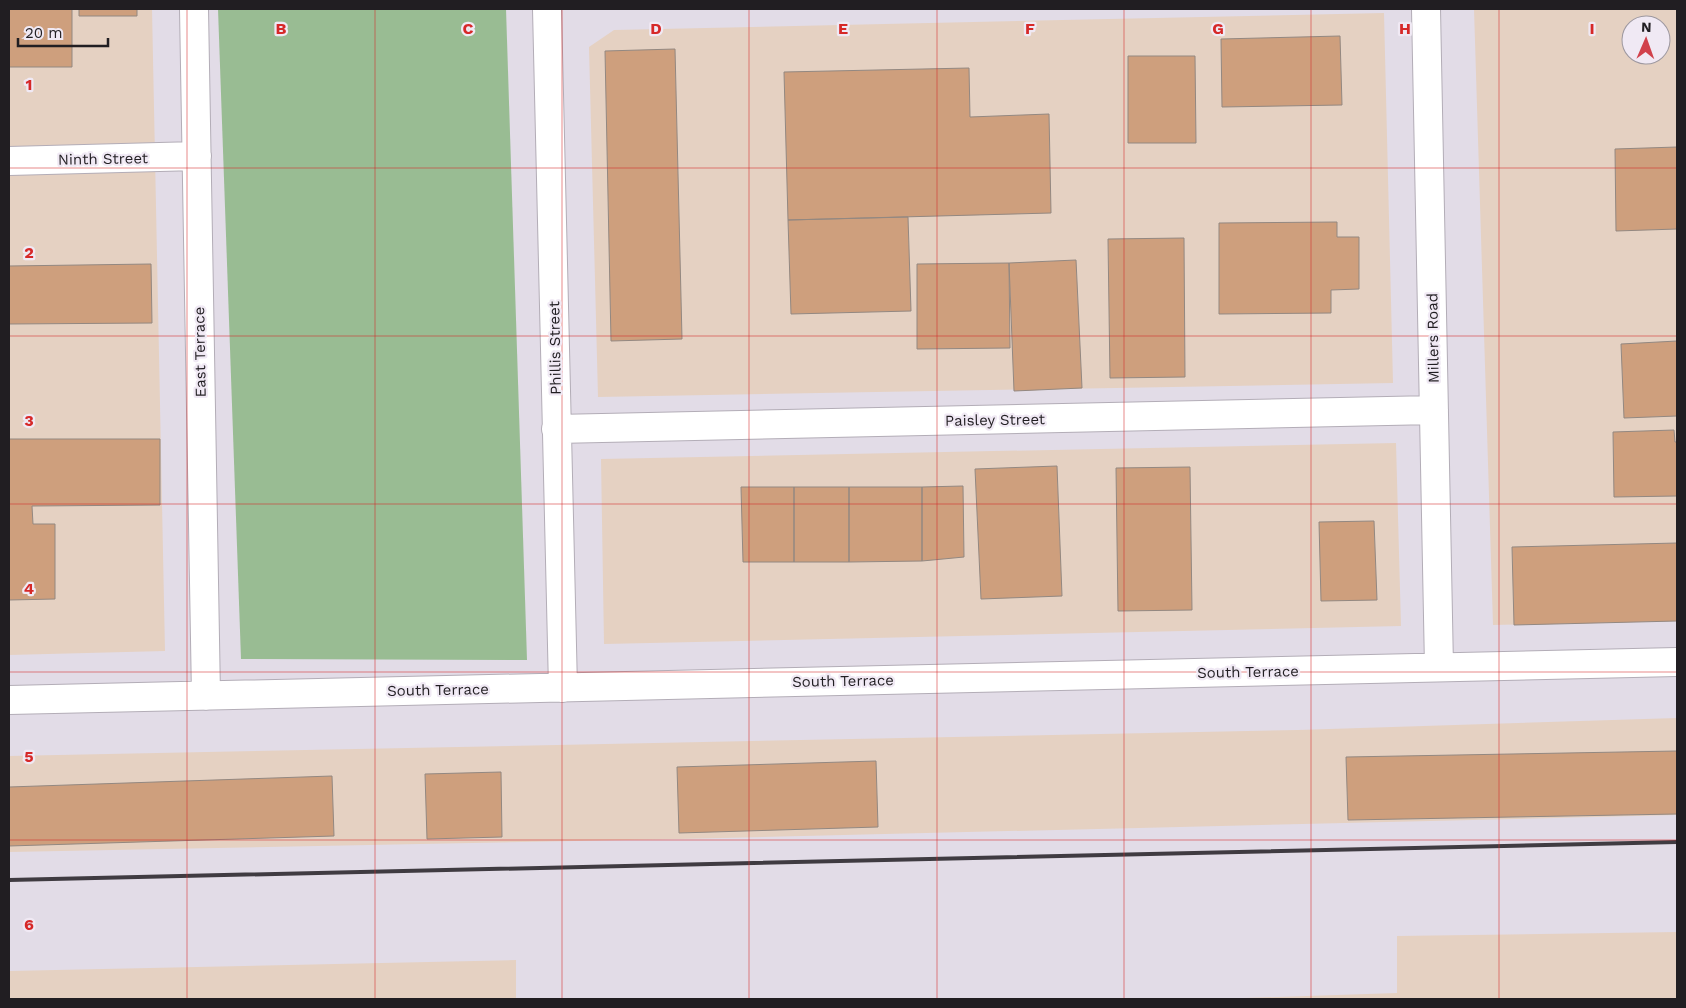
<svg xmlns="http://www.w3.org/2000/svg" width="1686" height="1008" viewBox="0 0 1686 1008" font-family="'Work Sans',sans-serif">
  <rect width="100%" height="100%" fill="#e2dce7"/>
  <path fill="#e5d1c2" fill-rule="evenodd" d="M 9,9 L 152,9 L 165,651 L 9,655 Z
    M 1474,9 L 1677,9 L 1677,621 L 1493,625 ZM 1631,25 L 1661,25 L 1661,55 L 1631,55 Z
    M 1384,13 L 1393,383 L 598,397 L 589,47 L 614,30 Z
    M 1396,443 L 1401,626 L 604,644 L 601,459 Z
    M 1677,718 L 1677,815 L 679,839 L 9,852 L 9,756 L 1298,730 Z
    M 1677,932 L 1677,999 L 1214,999 L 1397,993 L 1397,936 Z
    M 516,960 L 516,999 L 9,999 L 9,971 Z"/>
  <path fill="#99bc93" d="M 218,9 L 506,9 L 527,660 L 241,659 Z"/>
  <path fill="#ce9f7d" stroke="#938881" d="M 9,9 L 72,9 L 72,67 L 9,67 Z
    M 79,9 L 137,9 L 137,16 L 79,16 Z
    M 1340,36 L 1342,105 L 1222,107 L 1221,39 Z
    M 675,49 L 682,339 L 611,341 L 605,51 Z
    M 1128,56 L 1195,56 L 1196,143 L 1128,143 Z
    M 969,68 L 970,117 L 1049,114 L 1051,213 L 788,220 L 784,72 Z
    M 1677,147 L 1677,229 L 1616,231 L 1615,149 Z
    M 908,217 L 911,311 L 791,314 L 788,220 Z
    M 1337,222 L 1337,237 L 1359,237 L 1359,289 L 1331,290 L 1331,313 L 1219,314 L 1219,223 Z
    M 1184,238 L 1185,377 L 1110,378 L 1108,239 Z
    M 1076,260 L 1082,388 L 1014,391 L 1009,263 Z
    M 1009,263 L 1010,348 L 917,349 L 917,264 Z
    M 151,264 L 152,323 L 9,324 L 9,266 Z
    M 1677,341 L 1677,416 L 1624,418 L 1621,344 Z
    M 1674,430 L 1675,442 L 1677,442 L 1677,496 L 1614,497 L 1613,432 Z
    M 9,439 L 160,439 L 160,505 L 32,506 L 33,524 L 55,524 L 55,599 L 9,600 Z
    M 1057,466 L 1062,596 L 981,599 L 975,469 Z
    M 1190,467 L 1192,610 L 1118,611 L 1116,468 Z
    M 963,486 L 964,557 L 922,561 L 922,487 Z
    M 741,487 L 794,487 L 794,562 L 743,562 Z
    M 794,487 L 849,487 L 849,562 L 794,562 Z
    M 849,487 L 922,487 L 922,561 L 849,562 Z
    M 1374,521 L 1377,600 L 1321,601 L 1319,522 Z
    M 1677,543 L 1677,621 L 1514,625 L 1512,547 Z
    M 1677,751 L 1677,814 L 1348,820 L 1346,757 Z
    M 876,761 L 878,827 L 679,833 L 677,767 Z
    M 501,772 L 502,837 L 427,839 L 425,774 Z
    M 332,776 L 334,836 L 9,846 L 9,787 Z"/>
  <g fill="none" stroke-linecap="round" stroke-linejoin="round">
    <g stroke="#b3adb7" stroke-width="30">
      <path id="street" d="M 194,9 L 206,696
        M 547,9 L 563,688
        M 1426,9 L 1439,667
        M 9,161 L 197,156
        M 556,429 L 1434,410
        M 9,700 L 1677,662"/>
    </g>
    <use href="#street" stroke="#fff" stroke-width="28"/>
    <path stroke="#3f3b41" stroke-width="4" d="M 9,880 L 1677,842"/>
  </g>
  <path fill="none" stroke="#d62828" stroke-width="1" stroke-opacity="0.55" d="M 187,9 L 187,999M 375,9 L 375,999M 562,9 L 562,999M 749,9 L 749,999M 937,9 L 937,999M 1124,9 L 1124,999M 1311,9 L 1311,999M 1499,9 L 1499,999M 9,168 L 1677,168M 9,336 L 1677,336M 9,504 L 1677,504M 9,672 L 1677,672M 9,840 L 1677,840"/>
  <g text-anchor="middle" stroke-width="4.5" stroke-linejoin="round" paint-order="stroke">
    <g font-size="15" fill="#211e22" stroke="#f0e9f4">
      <text transform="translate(103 159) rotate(-1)" y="5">Ninth Street</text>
      <text transform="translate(1433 338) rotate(-91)" y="5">Millers Road</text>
      <text transform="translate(555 348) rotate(-91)" y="5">Phillis Street</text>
      <text transform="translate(200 352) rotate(-91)" y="5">East Terrace</text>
      <text transform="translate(995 420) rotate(-1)" y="5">Paisley Street</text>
      <text transform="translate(1248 672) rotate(-1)" y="5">South Terrace</text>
      <text transform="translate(843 681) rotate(-1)" y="5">South Terrace</text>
      <text transform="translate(438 690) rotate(-1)" y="5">South Terrace</text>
    </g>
  </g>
  <g font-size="16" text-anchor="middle" font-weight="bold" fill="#d62828" stroke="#f0e9f4" stroke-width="4.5" stroke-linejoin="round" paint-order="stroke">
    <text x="281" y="34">B</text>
    <text x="468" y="34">C</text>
    <text x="656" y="34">D</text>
    <text x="843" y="34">E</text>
    <text x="1030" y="34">F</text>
    <text x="1218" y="34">G</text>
    <text x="1405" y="34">H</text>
    <text x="1592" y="34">I</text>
    <text x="29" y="90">1</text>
    <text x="29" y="258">2</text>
    <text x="29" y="426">3</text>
    <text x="29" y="594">4</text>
    <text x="29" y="762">5</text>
    <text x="29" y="930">6</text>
  </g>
  <rect width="1686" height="1008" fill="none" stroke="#211e22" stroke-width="20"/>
  <g transform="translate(1646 40) rotate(2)"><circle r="24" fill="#f0e9f4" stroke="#9d98a0"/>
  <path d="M0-4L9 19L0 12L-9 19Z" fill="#d1414c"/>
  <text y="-8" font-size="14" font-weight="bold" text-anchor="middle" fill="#211e22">N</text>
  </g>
  <path d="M18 38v8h90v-8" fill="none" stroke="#211e22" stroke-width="2.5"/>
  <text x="25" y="38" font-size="15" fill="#211e22" stroke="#f0e9f4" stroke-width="4" paint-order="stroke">20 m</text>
</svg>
